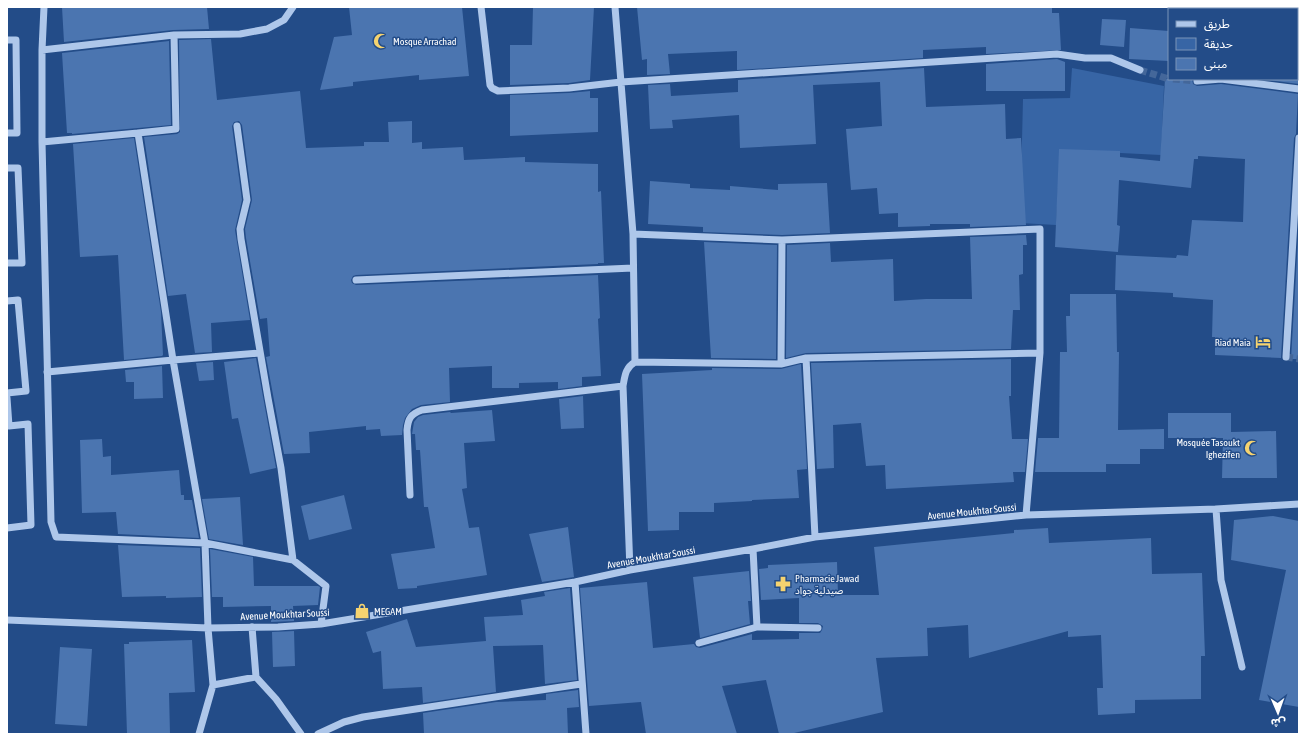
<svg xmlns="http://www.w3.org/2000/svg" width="1306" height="741" viewBox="0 0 1306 741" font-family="'Asap Condensed','Noto Sans Arabic',sans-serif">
  <rect width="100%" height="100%" fill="#234c88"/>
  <path fill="#3765a5" d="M 1072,68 L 1164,86 L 1161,155 L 1060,150 L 1056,225 L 1020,223 L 1023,99 L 1070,98 Z"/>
  <path fill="#4b75b0" d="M 62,7 L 207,7 L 209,29 L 173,30 L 64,42 Z
    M 349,7 L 462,7 L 469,76 L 419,80 L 419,75 L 353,82 L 353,86 L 320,90 L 334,37 L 352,35 Z
    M 533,7 L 594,7 L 590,80 L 569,83 L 510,85 L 510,45 L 532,45 Z
    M 637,7 L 1052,7 L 1052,13 L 1059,13 L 1061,50 L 986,54 L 986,47 L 923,50 L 923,58 L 737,70 L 737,51 L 668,54 L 670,74 L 647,75 L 647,59 L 642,60 Z
    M 1102,19 L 1126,20 L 1124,47 L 1100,45 Z
    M 1130,28 L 1169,31 L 1169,61 L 1129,59 Z
    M 211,39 L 217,100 L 300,91 L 306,148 L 364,146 L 364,142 L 389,142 L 388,122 L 412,121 L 412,143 L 422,142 L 422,149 L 463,147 L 464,160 L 525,157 L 525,162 L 598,164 L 598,192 L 601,191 L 604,263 L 598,263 L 598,264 L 356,275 L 353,276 L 351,280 L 352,283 L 356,285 L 598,275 L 600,318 L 598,319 L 601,376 L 582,377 L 582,386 L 558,389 L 558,382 L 519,383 L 519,388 L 492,388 L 492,366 L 449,368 L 450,402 L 421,405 L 412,409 L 405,418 L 403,425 L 402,435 L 381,436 L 380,429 L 366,430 L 366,426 L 309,432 L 310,453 L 284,454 L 266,357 L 270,356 L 267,318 L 260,319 L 246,238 L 245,229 L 252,200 L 242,125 L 239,121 L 234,122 L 232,126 L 242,200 L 235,230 L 250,320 L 211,323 L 212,352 L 195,353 L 186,294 L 168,296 L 144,137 L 177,134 L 180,132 L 179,40 Z
    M 169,41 L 171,125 L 72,134 L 72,133 L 67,133 L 62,53 Z
    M 1057,59 L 1065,62 L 1065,91 L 986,91 L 986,64 Z
    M 924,68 L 926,107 L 1005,104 L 1006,139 L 1021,138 L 1026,225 L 970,227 L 970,224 L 930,224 L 930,226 L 898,227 L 898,213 L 879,214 L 877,188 L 851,190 L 846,129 L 882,126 L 880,82 L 813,85 L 816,144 L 740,148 L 739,115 L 672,120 L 673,128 L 650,129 L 648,85 L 670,84 L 671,96 L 738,92 L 738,80 Z
    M 1165,79 L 1192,79 L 1193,84 L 1197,86 L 1221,84 L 1298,94 L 1296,134 L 1294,138 L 1281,358 L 1215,355 L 1215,337 L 1212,337 L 1213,300 L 1173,297 L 1173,293 L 1115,290 L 1116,255 L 1176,258 L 1177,255 L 1188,256 L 1192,220 L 1243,222 L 1245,159 L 1198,156 L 1198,159 L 1194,159 L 1191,188 L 1119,180 L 1117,225 L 1120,226 L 1118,252 L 1055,247 L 1059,149 L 1120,151 L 1120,157 L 1160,161 Z
    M 1260,79 L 1299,79 L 1299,84 Z
    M 590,91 L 590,98 L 598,98 L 598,132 L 510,136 L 510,95 L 569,93 Z
    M 134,138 L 161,312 L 163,355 L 162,356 L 124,360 L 118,255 L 80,257 L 73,144 Z
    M 650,181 L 690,184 L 690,188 L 730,190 L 730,186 L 778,190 L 778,184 L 827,183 L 830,233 L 782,235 L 703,232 L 703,227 L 648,224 Z
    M 1299,222 L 1299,359 L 1291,359 Z
    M 1026,235 L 1027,245 L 1023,245 L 1023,274 L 1019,275 L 1020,310 L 1013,310 L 1011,349 L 806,353 L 786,358 L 787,245 L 830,243 L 831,262 L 893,259 L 894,301 L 926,299 L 972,299 L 970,237 Z
    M 704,242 L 777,245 L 776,359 L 711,358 Z
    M 1070,294 L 1116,294 L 1117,352 L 1119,352 L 1118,430 L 1164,429 L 1164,449 L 1140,449 L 1140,464 L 1106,464 L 1106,472 L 1035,472 L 1038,438 L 1059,438 L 1060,352 L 1067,352 L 1066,316 L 1070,316 Z
    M 256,358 L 276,468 L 250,474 L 238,418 L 232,419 L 224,362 Z
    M 1011,359 L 1011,396 L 1009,396 L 1012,439 L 1028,439 L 1025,472 L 1013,472 L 1014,482 L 886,489 L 885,465 L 866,466 L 861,423 L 833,425 L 834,468 L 817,469 L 811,363 Z
    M 213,362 L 214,380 L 199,381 L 196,363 Z
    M 801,364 L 807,469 L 797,470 L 799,498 L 752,500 L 752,501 L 714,503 L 714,512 L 679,512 L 679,530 L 648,531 L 642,374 L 712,370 L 712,368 L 781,369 Z
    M 162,366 L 163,398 L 134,399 L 134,382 L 126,382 L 125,370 Z
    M 583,396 L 584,428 L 561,429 L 559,399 Z
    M 492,410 L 495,441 L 464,443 L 467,488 L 462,489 L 469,528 L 479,527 L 487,575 L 417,586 L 417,588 L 398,589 L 391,554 L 435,548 L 428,507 L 424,507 L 420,450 L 416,450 L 415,434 L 412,434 L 414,422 L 418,417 L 423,415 L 450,412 L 451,413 Z
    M 1168,413 L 1231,413 L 1231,432 L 1276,431 L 1277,478 L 1222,478 L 1223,438 L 1168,438 Z
    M 102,439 L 103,457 L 111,456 L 111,475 L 179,470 L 181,495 L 184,495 L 184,500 L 192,500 L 199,538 L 118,534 L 116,512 L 82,513 L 80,440 Z
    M 344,495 L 352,529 L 309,540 L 301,506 Z
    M 240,497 L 243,545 L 209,539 L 202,499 Z
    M 1273,516 L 1299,521 L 1299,707 L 1259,700 L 1286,570 L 1231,560 L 1234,520 Z
    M 568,527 L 574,577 L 542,582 L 529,534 Z
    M 1048,528 L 1049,543 L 1151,538 L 1152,574 L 1202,573 L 1205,656 L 1201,656 L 1201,699 L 1135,700 L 1135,713 L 1098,715 L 1097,688 L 1103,688 L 1101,635 L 1068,637 L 1068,631 L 969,658 L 968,625 L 927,628 L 928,656 L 876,658 L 883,712 L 790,734 L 779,734 L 766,680 L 722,686 L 737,734 L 646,734 L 641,702 L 589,706 L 580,588 L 647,582 L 653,648 L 694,644 L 696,647 L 700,648 L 752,634 L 752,640 L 799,639 L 799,633 L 820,633 L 822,630 L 823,626 L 818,623 L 799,623 L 799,598 L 761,600 L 759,569 L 768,568 L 768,565 L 837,562 L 838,595 L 879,595 L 874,547 L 1014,533 L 1014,530 Z
    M 118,545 L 200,548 L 202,597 L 166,598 L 166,596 L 122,597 Z
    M 210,549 L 253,557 L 254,586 L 318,586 L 320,587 L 318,605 L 293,606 L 294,621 L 271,622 L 271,606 L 223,607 L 223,597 L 212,597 Z
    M 749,571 L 751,601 L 748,601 L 750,624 L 700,638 L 693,577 Z
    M 570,588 L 577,680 L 545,684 L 543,645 L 493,646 L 496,692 L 423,703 L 422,687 L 383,689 L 381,651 L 373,653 L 366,632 L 407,619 L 416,647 L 486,641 L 484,617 L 523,615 L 521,600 L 545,596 L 544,592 Z
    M 294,631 L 295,666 L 273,667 L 272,632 Z
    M 192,640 L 195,692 L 169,693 L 170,734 L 127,734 L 124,644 L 129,644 L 129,642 Z
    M 60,647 L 92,649 L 87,726 L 55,724 Z
    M 578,690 L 579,707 L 567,708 L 568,734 L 424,734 L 423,713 L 496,702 L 546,700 L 546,694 Z"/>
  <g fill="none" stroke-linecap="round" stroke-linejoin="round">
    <path stroke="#44679a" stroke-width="7" stroke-dasharray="7 3.5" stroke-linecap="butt" d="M 1140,70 L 1169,79
      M 1173,79 L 1197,81
      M 1286,357 L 1299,359"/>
    <path stroke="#aec7ea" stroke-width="7" d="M 44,7 L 42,50 L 42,142 L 51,522 L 56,537 L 205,543 L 293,560 L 326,586 L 321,624
      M 481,7 L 490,85 L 492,88 L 498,91 L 569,88 L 621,82 L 1057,54 L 1085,58 L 1111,58 L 1140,70
      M 615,7 L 633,234 L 635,362 C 625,368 625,376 623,386 L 630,570
      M 7,40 L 16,40 L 17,133 L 7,133
      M 42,50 L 174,35 L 240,34 L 267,29 L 284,20 L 293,7
      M 1197,81 L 1221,79 L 1299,89
      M 237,126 L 247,200 L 240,229 L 241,239 L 268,398 L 281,468 L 293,560
      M 138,133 L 176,129 L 174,35
      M 42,142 L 138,133 L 173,360 L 205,543 L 208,628 L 213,685 L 199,734
      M 7,168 L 18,168 L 22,263 L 7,263
      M 633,234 L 782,240 L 1040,229 L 1040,353 L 1026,515
      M 356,280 L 633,268
      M 7,301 L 18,300 L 26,391 L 7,393
      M 1286,357 L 1299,138
      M 806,358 L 815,537
      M 635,362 L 781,364 L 806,358 L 1040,353
      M 781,364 L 782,240
      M 47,372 L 173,360 L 260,353
      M 7,398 L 9,426 L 28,424 L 31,525 L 7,528
      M 410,495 L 407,430 C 408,418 411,414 422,410 L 623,386
      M 1216,509 L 1221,580 L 1242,667
      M 753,549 L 757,627
      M 575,582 L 586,734
      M 7,620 L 208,628 L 278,627 L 321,624 L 575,582 L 630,570 L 753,549 L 815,537 L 1026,515 L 1216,509 L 1299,504
      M 252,627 L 256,677 L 276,699 L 301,734
      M 699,643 L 757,627 L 818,628
      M 213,685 L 256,677
      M 318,734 L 344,722 L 363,717 L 581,684"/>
  </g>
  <defs>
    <g id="mosque-bare" transform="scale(1.2)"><path d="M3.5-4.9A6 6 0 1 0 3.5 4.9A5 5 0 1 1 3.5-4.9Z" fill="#f5d370" stroke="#234c88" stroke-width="2.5" paint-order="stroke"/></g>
    <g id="hotel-bare" transform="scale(1.2)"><path d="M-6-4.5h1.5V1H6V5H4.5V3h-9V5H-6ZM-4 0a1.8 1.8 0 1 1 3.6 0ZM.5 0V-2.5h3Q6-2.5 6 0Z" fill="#f5d370" stroke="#234c88" stroke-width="2.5" paint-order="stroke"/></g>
    <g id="pharmacy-bare" transform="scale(1.2)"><path d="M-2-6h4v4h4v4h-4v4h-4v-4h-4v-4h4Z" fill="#f5d370" stroke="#234c88" stroke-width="2.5" paint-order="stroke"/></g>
    <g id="shop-bare" transform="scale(1.2)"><path d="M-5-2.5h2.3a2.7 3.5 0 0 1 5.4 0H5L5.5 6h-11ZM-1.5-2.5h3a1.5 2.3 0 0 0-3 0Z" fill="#f5d370" stroke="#234c88" stroke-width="2.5" paint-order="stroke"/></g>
  </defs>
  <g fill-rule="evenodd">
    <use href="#mosque-bare" x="381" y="41"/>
    <use href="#hotel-bare" x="1263" y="342"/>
    <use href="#mosque-bare" x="1252" y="448"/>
    <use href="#pharmacy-bare" x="783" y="584"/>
    <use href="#shop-bare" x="362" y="611"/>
  </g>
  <g text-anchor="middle" stroke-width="3" stroke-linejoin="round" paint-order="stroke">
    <g font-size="10" fill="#fff" stroke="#234c88" text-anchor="start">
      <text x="393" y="45">Mosque Arrachad</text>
      <text x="1251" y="346" text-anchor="end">Riad Maia</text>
      <text x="1240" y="446" text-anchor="end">Mosquée Tasoukt<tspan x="1240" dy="12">Ighezifen</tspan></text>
      <text x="795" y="582">Pharmacie Jawad<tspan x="795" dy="12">صيدلية جواد</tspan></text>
      <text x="374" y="615">MEGAM</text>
    </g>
    <g font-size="10" fill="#fff" stroke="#234c88">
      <text transform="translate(972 511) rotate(-6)" y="4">Avenue Moukhtar Soussi</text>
      <text transform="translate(651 557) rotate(-10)" y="4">Avenue Moukhtar Soussi</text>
      <text transform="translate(285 614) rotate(-3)" y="4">Avenue Moukhtar Soussi</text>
    </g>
  </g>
  <rect width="1306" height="741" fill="none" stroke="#ffffff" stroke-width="16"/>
  <rect x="1168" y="8" width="130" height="72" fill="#234c88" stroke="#7b94b8"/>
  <rect x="1176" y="21" width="20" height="6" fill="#aec7ea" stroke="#7b94b8"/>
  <text x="1204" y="28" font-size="12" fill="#ffffff">طريق</text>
  <rect x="1176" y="38" width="20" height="12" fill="#3765a5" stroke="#7b94b8"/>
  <text x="1204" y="48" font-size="12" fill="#ffffff">حديقة</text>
  <rect x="1176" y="58" width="20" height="12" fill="#4b75b0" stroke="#7b94b8"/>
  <text x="1204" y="68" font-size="12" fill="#ffffff">مبنى</text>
  <g transform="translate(1278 713) rotate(178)" stroke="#234c88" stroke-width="3" paint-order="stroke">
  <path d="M0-3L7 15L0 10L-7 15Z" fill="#ffffff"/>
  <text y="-6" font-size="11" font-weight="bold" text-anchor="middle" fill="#ffffff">ش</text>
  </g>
</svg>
